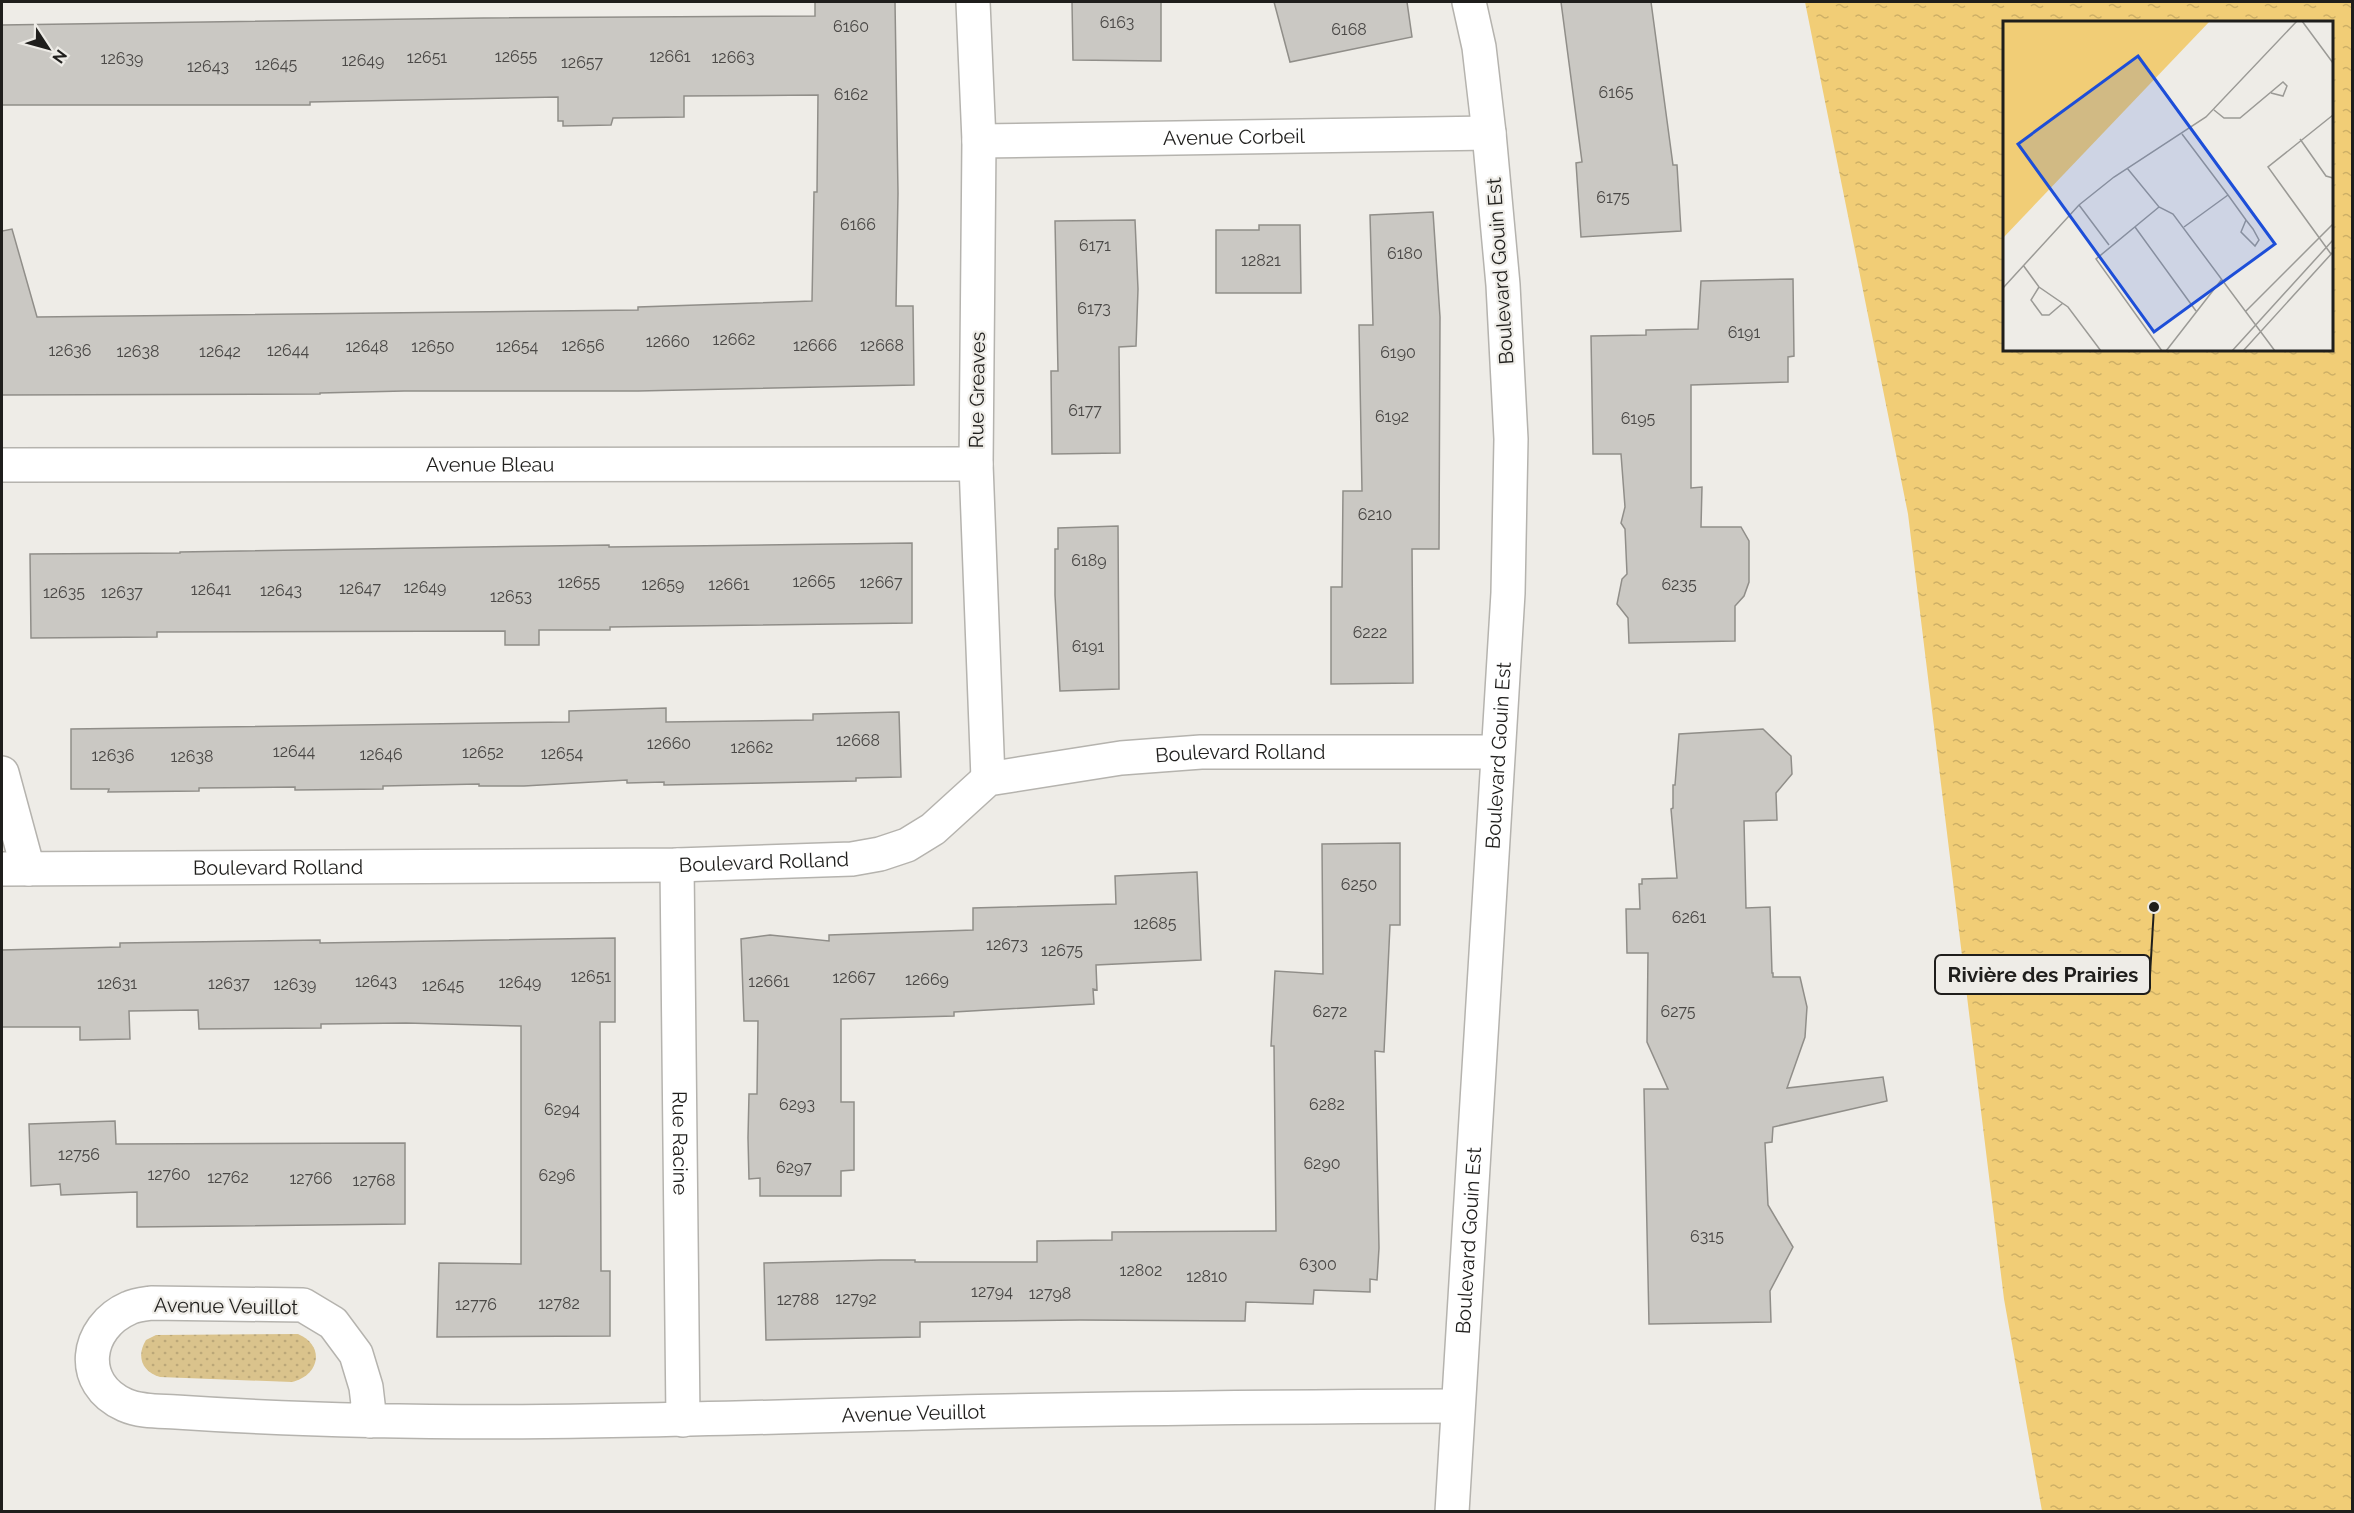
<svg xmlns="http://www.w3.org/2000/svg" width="2354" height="1513" viewBox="0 0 2354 1513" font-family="Raleway,sans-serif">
  <defs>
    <pattern id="grass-dots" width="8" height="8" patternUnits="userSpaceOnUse" patternTransform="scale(1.5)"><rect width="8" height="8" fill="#dac38c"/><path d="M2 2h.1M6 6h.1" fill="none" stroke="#bba778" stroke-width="1.8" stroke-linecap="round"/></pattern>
    <pattern id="water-ripples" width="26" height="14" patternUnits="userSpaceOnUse" patternTransform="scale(1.5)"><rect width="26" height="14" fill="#f1cd76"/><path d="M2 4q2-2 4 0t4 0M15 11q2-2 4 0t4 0" fill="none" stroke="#ceb066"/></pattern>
  </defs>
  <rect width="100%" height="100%" fill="#eeece7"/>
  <path fill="url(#grass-dots)" d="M 298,1334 C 326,1346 319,1376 292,1382 L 160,1377 C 142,1372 136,1356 146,1340 L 156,1335 Z"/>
  <path fill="url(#water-ripples)" fill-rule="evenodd" d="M 1805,2 L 2352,2 L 2352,1511 L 2042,1511 L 2004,1299 L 1908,514 ZM 2004,22 L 2332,22 L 2332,350 L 2004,350 Z"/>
  <path fill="#cac8c3" stroke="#908e89" stroke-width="1.5" d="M 815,2 L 895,2 L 898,193 L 896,306 L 913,306 L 914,385 L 638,391 L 404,391 L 320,393 L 320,394 L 2,395 L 2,231 L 12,229 L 37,317 L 638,310 L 638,307 L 812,301 L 814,192 L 817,192 L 818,95 L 684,96 L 684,117 L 613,118 L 611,125 L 563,126 L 563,121 L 558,121 L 558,97 L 310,102 L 310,105 L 2,105 L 2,25 L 484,18 L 815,16 Z
    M 1072,2 L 1161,2 L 1161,61 L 1073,60 Z
    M 1274,2 L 1407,2 L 1412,37 L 1290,62 Z
    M 1561,2 L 1651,2 L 1673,165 L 1677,165 L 1681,231 L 1581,237 L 1576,163 L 1582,162 Z
    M 1433,212 L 1440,317 L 1439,549 L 1412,549 L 1413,683 L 1331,684 L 1331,587 L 1342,587 L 1343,491 L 1362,491 L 1359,325 L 1373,325 L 1370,215 Z
    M 1135,220 L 1138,289 L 1136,346 L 1119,347 L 1120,453 L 1052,454 L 1051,371 L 1058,371 L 1055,221 Z
    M 1259,225 L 1300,225 L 1301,293 L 1216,293 L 1216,230 L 1259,230 Z
    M 1793,279 L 1794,356 L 1788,357 L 1788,382 L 1691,385 L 1691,488 L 1702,487 L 1701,527 L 1741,527 L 1749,541 L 1749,582 L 1744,596 L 1735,606 L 1735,641 L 1629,643 L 1628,618 L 1617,604 L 1622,579 L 1627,574 L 1625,529 L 1621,523 L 1625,507 L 1621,454 L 1593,454 L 1591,336 L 1646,335 L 1646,330 L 1698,329 L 1701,281 Z
    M 1118,526 L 1119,689 L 1060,691 L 1055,595 L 1055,549 L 1058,549 L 1058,528 Z
    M 912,543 L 912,623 L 610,627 L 610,630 L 539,630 L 539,645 L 505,645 L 505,631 L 157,632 L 157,637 L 31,638 L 30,554 L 180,553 L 180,552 L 545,546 L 609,545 L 609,547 Z
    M 666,708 L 666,722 L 813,720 L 813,714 L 899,712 L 901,777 L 856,778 L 856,781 L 664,785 L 664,782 L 627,783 L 627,780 L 524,786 L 479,786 L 479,784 L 383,786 L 383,789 L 295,790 L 295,787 L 199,788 L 199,791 L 108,792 L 109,789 L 71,789 L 71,729 L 569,722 L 569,711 Z
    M 1763,729 L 1791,756 L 1792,774 L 1776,793 L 1777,820 L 1744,821 L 1746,908 L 1770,907 L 1772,973 L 1773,973 L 1773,977 L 1800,977 L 1807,1007 L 1805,1037 L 1787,1088 L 1883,1077 L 1887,1101 L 1773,1127 L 1772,1142 L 1765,1143 L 1768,1205 L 1793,1247 L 1770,1291 L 1771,1322 L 1649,1324 L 1644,1089 L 1668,1089 L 1647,1042 L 1648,953 L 1627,953 L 1626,909 L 1640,909 L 1639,884 L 1642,884 L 1642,879 L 1677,878 L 1671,809 L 1673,808 L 1673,785 L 1675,785 L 1679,734 Z
    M 1400,843 L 1400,925 L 1390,925 L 1384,1052 L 1375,1051 L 1379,1248 L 1377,1280 L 1370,1279 L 1370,1292 L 1314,1290 L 1313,1304 L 1246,1302 L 1245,1321 L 1080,1320 L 920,1322 L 920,1337 L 766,1340 L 764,1263 L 881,1260 L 915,1260 L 915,1262 L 1037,1262 L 1037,1241 L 1112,1240 L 1112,1232 L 1276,1231 L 1274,1046 L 1271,1046 L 1275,971 L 1323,974 L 1322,844 Z
    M 1197,872 L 1201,960 L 1096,965 L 1097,990 L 1093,989 L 1094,1004 L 954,1012 L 954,1016 L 841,1019 L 841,1102 L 854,1102 L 854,1170 L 841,1171 L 841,1196 L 760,1196 L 760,1178 L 749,1179 L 748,1138 L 749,1094 L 757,1094 L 758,1021 L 744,1021 L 741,939 L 770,935 L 829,941 L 829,935 L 973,930 L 973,908 L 1116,904 L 1115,876 Z
    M 615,938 L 615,1022 L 600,1022 L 601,1271 L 610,1271 L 610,1336 L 437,1337 L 439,1263 L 521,1264 L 521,1026 L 406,1023 L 321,1024 L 321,1028 L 199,1029 L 198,1010 L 129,1011 L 130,1039 L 80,1040 L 80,1027 L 2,1027 L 2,950 L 120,947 L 120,943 L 320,940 L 320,943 Z
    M 115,1121 L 116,1144 L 405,1143 L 405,1224 L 137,1227 L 137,1192 L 61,1195 L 60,1184 L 31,1186 L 29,1124 Z"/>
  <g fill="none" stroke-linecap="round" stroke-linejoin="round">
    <g stroke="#b5b3ae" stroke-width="36">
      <g id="minor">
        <path d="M 973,2 L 979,141 L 976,464 L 988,779"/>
        <path id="s1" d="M 979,141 L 1489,133"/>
        <path id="s2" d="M 2,465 L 976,464"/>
        <path d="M 2,773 L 28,869"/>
        <path id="s3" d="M 677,865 L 683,1420"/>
        <path id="s4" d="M 2,869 L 677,865 L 852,859 L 880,854 L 907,845 L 933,829 L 988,779 L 1121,758 L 1201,752 L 1497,752"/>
        <path id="s5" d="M 370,1421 L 366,1387 L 356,1354 L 333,1323 L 303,1305 L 151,1303 C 144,1304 135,1305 129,1308 C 85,1327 77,1384 125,1405 C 141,1412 159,1411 176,1412 C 424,1429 673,1420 921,1413 C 1100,1408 1278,1407 1457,1406"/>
        <path id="s6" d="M 1452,1512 L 1508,593 L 1511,439 L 1503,285 L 1489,133 L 1479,47 L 1469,2"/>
      </g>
    </g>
    <use href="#minor" stroke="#fff" stroke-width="33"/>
  </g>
  <g text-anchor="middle" stroke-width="4.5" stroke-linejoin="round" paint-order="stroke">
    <g font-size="16" fill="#4a4846">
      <text x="1117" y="28">6163</text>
      <text x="851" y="32">6160</text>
      <text x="1349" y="35">6168</text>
      <text x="516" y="62">12655</text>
      <text x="670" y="62">12661</text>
      <text x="427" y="63">12651</text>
      <text x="733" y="63">12663</text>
      <text x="122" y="64">12639</text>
      <text x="363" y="66">12649</text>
      <text x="582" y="68">12657</text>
      <text x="276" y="70">12645</text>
      <text x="208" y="72">12643</text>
      <text x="1616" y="98">6165</text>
      <text x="851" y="100">6162</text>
      <text x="1613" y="203">6175</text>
      <text x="858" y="230">6166</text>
      <text x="1095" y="251">6171</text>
      <text x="1405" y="259">6180</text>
      <text x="1261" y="266">12821</text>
      <text x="1094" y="314">6173</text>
      <text x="1744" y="338">6191</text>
      <text x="734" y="345">12662</text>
      <text x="668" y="347">12660</text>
      <text x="583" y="351">12656</text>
      <text x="815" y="351">12666</text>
      <text x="882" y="351">12668</text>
      <text x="367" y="352">12648</text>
      <text x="433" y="352">12650</text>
      <text x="517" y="352">12654</text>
      <text x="70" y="356">12636</text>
      <text x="288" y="356">12644</text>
      <text x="138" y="357">12638</text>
      <text x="220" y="357">12642</text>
      <text x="1398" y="358">6190</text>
      <text x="1085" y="416">6177</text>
      <text x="1392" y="422">6192</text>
      <text x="1638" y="424">6195</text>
      <text x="1375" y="520">6210</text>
      <text x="1089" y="566">6189</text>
      <text x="814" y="587">12665</text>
      <text x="579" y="588">12655</text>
      <text x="881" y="588">12667</text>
      <text x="663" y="590">12659</text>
      <text x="729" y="590">12661</text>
      <text x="1679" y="590">6235</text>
      <text x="425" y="593">12649</text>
      <text x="360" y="594">12647</text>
      <text x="211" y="595">12641</text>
      <text x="281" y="596">12643</text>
      <text x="64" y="598">12635</text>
      <text x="122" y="598">12637</text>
      <text x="511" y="602">12653</text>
      <text x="1370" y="638">6222</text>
      <text x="1088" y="652">6191</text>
      <text x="858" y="746">12668</text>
      <text x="669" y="749">12660</text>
      <text x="752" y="753">12662</text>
      <text x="294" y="757">12644</text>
      <text x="483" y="758">12652</text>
      <text x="562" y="759">12654</text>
      <text x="381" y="760">12646</text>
      <text x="113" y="761">12636</text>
      <text x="192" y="762">12638</text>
      <text x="1359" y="890">6250</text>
      <text x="1689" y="923">6261</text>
      <text x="1155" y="929">12685</text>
      <text x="1007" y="950">12673</text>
      <text x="1062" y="956">12675</text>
      <text x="591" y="982">12651</text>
      <text x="854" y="983">12667</text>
      <text x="927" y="985">12669</text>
      <text x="376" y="987">12643</text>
      <text x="769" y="987">12661</text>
      <text x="520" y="988">12649</text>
      <text x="117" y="989">12631</text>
      <text x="229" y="989">12637</text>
      <text x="295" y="990">12639</text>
      <text x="443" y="991">12645</text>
      <text x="1330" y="1017">6272</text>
      <text x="1678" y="1017">6275</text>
      <text x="797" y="1110">6293</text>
      <text x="1327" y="1110">6282</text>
      <text x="562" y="1115">6294</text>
      <text x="79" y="1160">12756</text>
      <text x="1322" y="1169">6290</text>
      <text x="794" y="1173">6297</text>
      <text x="169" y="1180">12760</text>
      <text x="557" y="1181">6296</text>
      <text x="228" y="1183">12762</text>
      <text x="311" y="1184">12766</text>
      <text x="374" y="1186">12768</text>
      <text x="1707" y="1242">6315</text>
      <text x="1318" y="1270">6300</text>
      <text x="1141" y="1276">12802</text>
      <text x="1207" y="1282">12810</text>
      <text x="992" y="1297">12794</text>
      <text x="1050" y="1299">12798</text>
      <text x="856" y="1304">12792</text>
      <text x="798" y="1305">12788</text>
      <text x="559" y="1309">12782</text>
      <text x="476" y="1310">12776</text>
    </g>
    <g font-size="20" fill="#1f1e1c" stroke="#eeece7">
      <text dy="7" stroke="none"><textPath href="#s1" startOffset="255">Avenue Corbeil</textPath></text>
      <text transform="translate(1500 271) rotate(-94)" y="7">Boulevard Gouin Est</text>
      <text transform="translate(977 390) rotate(-89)" y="7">Rue Greaves</text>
      <text dy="7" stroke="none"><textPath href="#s2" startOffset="488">Avenue Bleau</textPath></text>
      <text dy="7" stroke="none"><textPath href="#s4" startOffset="1266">Boulevard Rolland</textPath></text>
      <text dy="7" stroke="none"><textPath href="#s6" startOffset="758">Boulevard Gouin Est</textPath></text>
      <text dy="7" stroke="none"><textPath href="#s4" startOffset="762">Boulevard Rolland</textPath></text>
      <text dy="7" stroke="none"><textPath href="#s4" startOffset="276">Boulevard Rolland</textPath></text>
      <text dy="7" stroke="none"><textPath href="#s3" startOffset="278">Rue Racine</textPath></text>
      <text dy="7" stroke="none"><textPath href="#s6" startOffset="272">Boulevard Gouin Est</textPath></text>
      <text transform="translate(226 1306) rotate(1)" y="7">Avenue Veuillot</text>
      <text dy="7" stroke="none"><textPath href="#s5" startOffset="1233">Avenue Veuillot</textPath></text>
    </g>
  </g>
  <g transform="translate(2003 21)">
    <rect width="330" height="330" fill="#eeece7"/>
    <path d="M 0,0 L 207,0 L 0,217 Z" fill="#f1cd76"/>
    <path fill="none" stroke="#9b9a96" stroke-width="1.5" d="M 299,0 L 330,42M 211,89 L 221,97 L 237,97 L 280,61 L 284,65 L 280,75 L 268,72M 179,113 L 225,174 L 243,199 L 250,208 L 256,219 L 252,225 L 238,211 L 243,199M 297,118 L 323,155 L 330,157M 124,147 L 156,186 L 170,193 L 272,330M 76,184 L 106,224M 156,186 L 93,238 L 159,330M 132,206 L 193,290M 181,206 L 225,174M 328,233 L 265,146 L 330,94M 20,244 L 36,266 L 65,286 L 98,330M 36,266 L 28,279 L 39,294 L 46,294 L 60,282M 0,267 L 76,184 L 111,156 L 203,96 L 294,0M 243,290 L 330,203M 163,330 L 219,258M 229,330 L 330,219M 240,330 L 330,231"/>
    <path fill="#1d4ed8" fill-opacity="0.15" stroke="#1d4ed8" stroke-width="3" d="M 135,35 L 272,223 L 151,311 L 15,123 Z"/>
    <rect width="330" height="330" fill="none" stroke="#1f1e1c" stroke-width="3"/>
  </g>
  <path fill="none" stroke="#1f1e1c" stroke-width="2" d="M2154 907L2150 975"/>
  <circle fill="#1f1e1c" stroke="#eeece7" stroke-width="2" cx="2154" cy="907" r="6"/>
  <rect fill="#eeece7" stroke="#1f1e1c" stroke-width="2" x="1935" y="955" width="215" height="39" rx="6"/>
  <g font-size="21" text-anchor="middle" font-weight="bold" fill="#1f1e1c">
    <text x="2043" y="982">Rivière des Prairies</text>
  </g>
  <rect width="2354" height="1513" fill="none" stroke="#1f1e1c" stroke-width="6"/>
  <g transform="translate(48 48) rotate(126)" stroke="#eeece7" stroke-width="4.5" paint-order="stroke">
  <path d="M0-4.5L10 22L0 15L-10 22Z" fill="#1f1e1c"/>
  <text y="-9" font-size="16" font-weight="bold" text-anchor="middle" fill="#1f1e1c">N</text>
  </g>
</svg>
